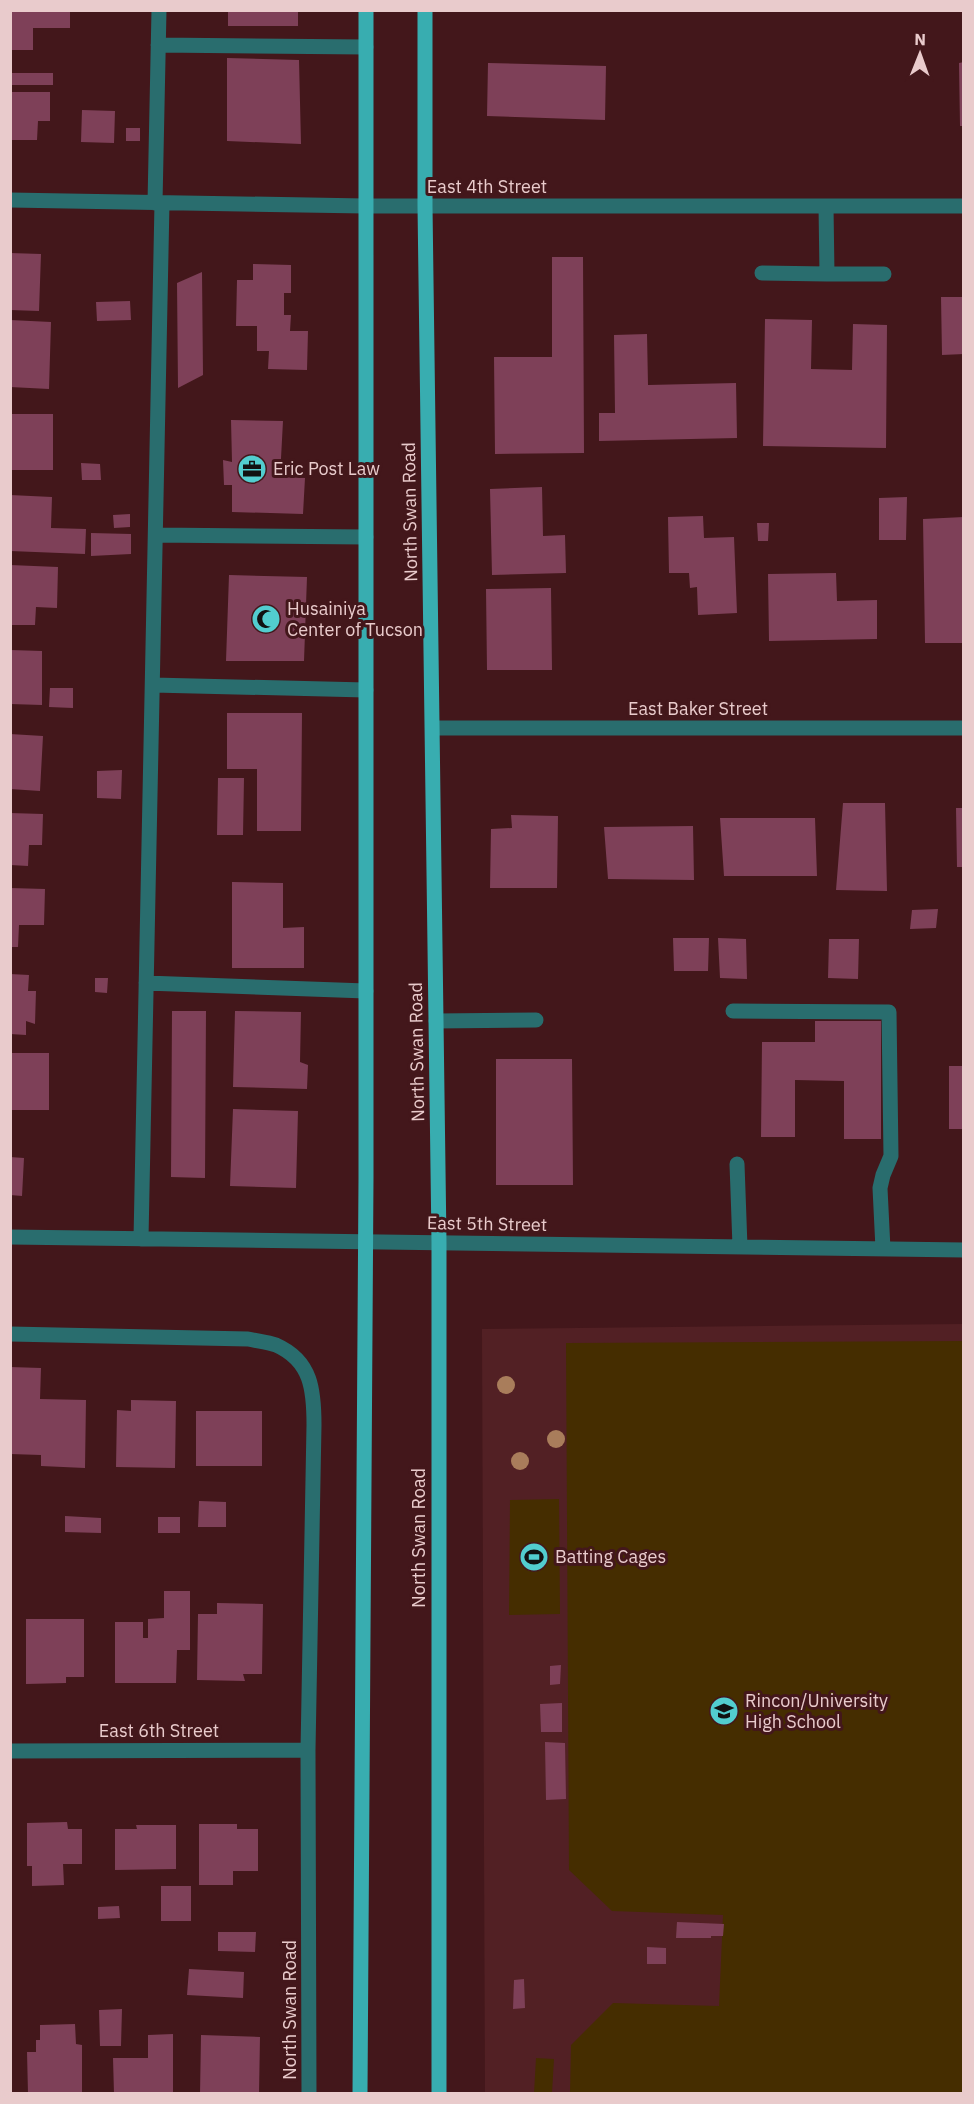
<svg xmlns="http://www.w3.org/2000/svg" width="974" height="2104" viewBox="0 0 974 2104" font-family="'IBM Plex Sans',sans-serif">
  <rect width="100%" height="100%" fill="#43171b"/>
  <path fill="#522024" d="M 963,1324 L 963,2093 L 485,2093 L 482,1329 Z"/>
  <path fill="#452d00" d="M 963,1341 L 963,2093 L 570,2093 L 571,2045 L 613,2003 L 719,2006 L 723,1915 L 612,1911 L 569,1870 L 566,1343 Z
    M 559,1499 L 560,1614 L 509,1615 L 510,1500 Z
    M 536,2058 L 554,2059 L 552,2093 L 534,2093 Z"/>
  <path fill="#7e4058" d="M 10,10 L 70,10 L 70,28 L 33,28 L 33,50 L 10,50 Z
    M 228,10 L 298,10 L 298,26 L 228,26 Z
    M 227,58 L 299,60 L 301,144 L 227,141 Z
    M 964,62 L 964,126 L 960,126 L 959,63 Z
    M 488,63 L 606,66 L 605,120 L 487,116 Z
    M 10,73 L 53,73 L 53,85 L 10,85 Z
    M 10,92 L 50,92 L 50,121 L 38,121 L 37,140 L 10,140 Z
    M 82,110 L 115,111 L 114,143 L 81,142 Z
    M 126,128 L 140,128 L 140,141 L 126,141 Z
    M 10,253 L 41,254 L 39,311 L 10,310 Z
    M 552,257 L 583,257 L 584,453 L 495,454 L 494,357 L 552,357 Z
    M 253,264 L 291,265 L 291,293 L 284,293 L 284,315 L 291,315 L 290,331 L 308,331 L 307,370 L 268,369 L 269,351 L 257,351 L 257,326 L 236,326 L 237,280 L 253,280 Z
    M 202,272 L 203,375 L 178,388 L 177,283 Z
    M 941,297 L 964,297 L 964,354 L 942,355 Z
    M 130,301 L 131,320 L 97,321 L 96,302 Z
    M 765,319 L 812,320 L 811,369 L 852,370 L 853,324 L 887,325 L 886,448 L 763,446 Z
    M 10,320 L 51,322 L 49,389 L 10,387 Z
    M 647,334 L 648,385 L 736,383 L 737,438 L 599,441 L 599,413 L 615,413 L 614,335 Z
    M 10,414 L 53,414 L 53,470 L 10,470 Z
    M 231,420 L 283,421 L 280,477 L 305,478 L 303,514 L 232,512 L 232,485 L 224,485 L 223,460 L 232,462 Z
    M 81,463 L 100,464 L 101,480 L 82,480 Z
    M 542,487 L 543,536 L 565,535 L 566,573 L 492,575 L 490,489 Z
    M 10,495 L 52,497 L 51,528 L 86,529 L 85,554 L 10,551 Z
    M 907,497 L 906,540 L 879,540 L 879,498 Z
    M 130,514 L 130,527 L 114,528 L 113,515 Z
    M 703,516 L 704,538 L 734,537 L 737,613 L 698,615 L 697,587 L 690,588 L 689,573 L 669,573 L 668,517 Z
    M 964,517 L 964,643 L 925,643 L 923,519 Z
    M 757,523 L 769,523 L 768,541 L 758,541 Z
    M 91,533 L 131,534 L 131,554 L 91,556 Z
    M 10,565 L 58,567 L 57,608 L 36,607 L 35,625 L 10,625 Z
    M 836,573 L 837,601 L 877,600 L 877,639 L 769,641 L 768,574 Z
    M 229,575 L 307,577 L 304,661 L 226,661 Z
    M 551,588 L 552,670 L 487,670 L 486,589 Z
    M 10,650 L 42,651 L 42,705 L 10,704 Z
    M 50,688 L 73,688 L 73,708 L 49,707 Z
    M 227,713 L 302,713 L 301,831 L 257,831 L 257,769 L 227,769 Z
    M 10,734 L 43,736 L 40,791 L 10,789 Z
    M 122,770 L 121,799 L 97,798 L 97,771 Z
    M 218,778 L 244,778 L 243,835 L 217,835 Z
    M 843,803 L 885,803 L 887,891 L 836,890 Z
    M 956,808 L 964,808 L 964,867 L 957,867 Z
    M 10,813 L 43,814 L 42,845 L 29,845 L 28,866 L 10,865 Z
    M 511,815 L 558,816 L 557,888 L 490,888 L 491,829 L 512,828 Z
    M 720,818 L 815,818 L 817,876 L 724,876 Z
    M 693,826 L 694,880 L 608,879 L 604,827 Z
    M 232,882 L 283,883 L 283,928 L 304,927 L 304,968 L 232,968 Z
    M 10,888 L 45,889 L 44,925 L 19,925 L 18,947 L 10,947 Z
    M 938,909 L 936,928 L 910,929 L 912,910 Z
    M 673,938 L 709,938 L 708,971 L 674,971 Z
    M 718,938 L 746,939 L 747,979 L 720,978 Z
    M 829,939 L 859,939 L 858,979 L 828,978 Z
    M 10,974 L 29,975 L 28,991 L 36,991 L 35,1024 L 26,1021 L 26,1035 L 10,1034 Z
    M 95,978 L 108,978 L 107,993 L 95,992 Z
    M 172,1011 L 206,1011 L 205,1178 L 171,1177 Z
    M 235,1011 L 301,1012 L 300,1062 L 308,1065 L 307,1089 L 233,1087 Z
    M 815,1021 L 881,1021 L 881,1139 L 844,1139 L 844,1081 L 795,1080 L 795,1137 L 761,1137 L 762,1042 L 815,1042 Z
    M 10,1053 L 49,1053 L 49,1110 L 10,1110 Z
    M 496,1059 L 572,1059 L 573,1185 L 496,1185 Z
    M 949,1066 L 964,1066 L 964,1129 L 949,1129 Z
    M 233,1109 L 298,1111 L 296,1188 L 230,1186 Z
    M 10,1157 L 24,1158 L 22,1196 L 10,1195 Z
    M 10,1367 L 41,1368 L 40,1399 L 86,1400 L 85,1468 L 41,1466 L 41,1455 L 10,1454 Z
    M 131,1400 L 176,1401 L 175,1468 L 116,1467 L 117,1410 L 131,1411 Z
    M 196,1411 L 262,1411 L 262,1466 L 196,1466 Z
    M 199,1501 L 226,1502 L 226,1527 L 198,1527 Z
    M 65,1516 L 101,1518 L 101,1533 L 65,1532 Z
    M 158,1517 L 180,1517 L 180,1533 L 158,1533 Z
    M 164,1591 L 190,1591 L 190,1650 L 177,1650 L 176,1683 L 115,1683 L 115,1622 L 143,1622 L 143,1638 L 148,1638 L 148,1619 L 164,1618 Z
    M 217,1603 L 263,1604 L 262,1674 L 243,1674 L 245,1681 L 197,1680 L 198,1614 L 217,1614 Z
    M 26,1619 L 84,1619 L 84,1677 L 66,1677 L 66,1683 L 26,1684 Z
    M 561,1665 L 560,1684 L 550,1685 L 550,1666 Z
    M 562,1703 L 562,1732 L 541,1732 L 540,1704 Z
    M 545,1742 L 565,1743 L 566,1799 L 546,1800 Z
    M 67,1822 L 68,1829 L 82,1829 L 82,1864 L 63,1864 L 64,1885 L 32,1886 L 32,1866 L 27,1866 L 27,1823 Z
    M 199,1824 L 237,1824 L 237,1829 L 258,1829 L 258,1871 L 233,1871 L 233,1885 L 199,1885 Z
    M 136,1825 L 176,1825 L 176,1869 L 115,1870 L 115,1829 L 137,1829 Z
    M 161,1886 L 191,1886 L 191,1921 L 161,1921 Z
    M 119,1906 L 120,1918 L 98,1919 L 98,1907 Z
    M 677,1922 L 724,1924 L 723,1936 L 711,1936 L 711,1938 L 676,1938 Z
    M 218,1932 L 256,1932 L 255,1952 L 218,1951 Z
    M 647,1947 L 666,1948 L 666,1964 L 647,1964 Z
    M 189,1969 L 244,1972 L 243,1998 L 187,1995 Z
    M 524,1979 L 525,2008 L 513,2009 L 514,1980 Z
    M 122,2009 L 121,2046 L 100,2046 L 99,2010 Z
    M 75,2024 L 76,2044 L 82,2045 L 82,2094 L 28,2094 L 27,2052 L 36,2052 L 36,2040 L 40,2040 L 40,2025 Z
    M 173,2034 L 173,2094 L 114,2094 L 113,2058 L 148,2058 L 148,2035 Z
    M 201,2035 L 260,2037 L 259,2094 L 200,2094 Z"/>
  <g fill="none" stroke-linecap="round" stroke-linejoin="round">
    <path stroke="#296d6e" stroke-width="15" d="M 158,45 L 366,47
      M 10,200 L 365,206 L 964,206
      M 155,203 L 159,10
      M 762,273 L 827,274 L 826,206
      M 827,274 L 884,274
      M 156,535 L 366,537
      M 153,685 L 366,690
      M 433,728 L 964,728
      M 146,983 L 366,991
      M 733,1011 L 889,1012 L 891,1156 L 883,1175 L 880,1188 L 883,1249
      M 436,1021 L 536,1020
      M 737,1164 L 740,1247
      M 10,1237 L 964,1250
      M 141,1239 L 162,203
      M 10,1334 L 248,1339 C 257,1341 268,1342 276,1345 C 312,1361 314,1391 314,1425 L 308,1750 L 309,2094
      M 10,1751 L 308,1750"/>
    <path stroke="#38adb0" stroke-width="15" d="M 425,10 L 425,206 L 439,1243 L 439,2094
      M 360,2094 L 366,1178 L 366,10"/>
  </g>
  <g fill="#a97d5b">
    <circle cx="506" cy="1385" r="9"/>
    <circle cx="556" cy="1439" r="9"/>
    <circle cx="520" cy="1461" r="9"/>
  </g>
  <defs>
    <g id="office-disc" transform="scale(1.5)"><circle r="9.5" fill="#52cdcf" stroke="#43171b"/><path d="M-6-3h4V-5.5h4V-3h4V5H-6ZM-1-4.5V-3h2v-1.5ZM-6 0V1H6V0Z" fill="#111"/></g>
    <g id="mosque-disc" transform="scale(1.5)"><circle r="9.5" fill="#52cdcf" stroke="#43171b"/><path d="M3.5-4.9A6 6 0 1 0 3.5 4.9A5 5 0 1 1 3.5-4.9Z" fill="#111"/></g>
    <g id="stadium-disc" transform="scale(1.5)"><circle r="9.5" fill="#52cdcf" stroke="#43171b"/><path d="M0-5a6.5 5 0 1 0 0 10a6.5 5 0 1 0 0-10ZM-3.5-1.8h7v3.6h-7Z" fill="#111"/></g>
    <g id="school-disc" transform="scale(1.5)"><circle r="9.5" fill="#52cdcf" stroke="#43171b"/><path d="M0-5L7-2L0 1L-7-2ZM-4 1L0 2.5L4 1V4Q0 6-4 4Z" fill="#111"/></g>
  </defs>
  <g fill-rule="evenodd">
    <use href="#office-disc" x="252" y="469"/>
    <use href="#mosque-disc" x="266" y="619"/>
    <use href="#stadium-disc" x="534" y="1557"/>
    <use href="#school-disc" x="724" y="1711"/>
  </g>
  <g text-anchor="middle" stroke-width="6" stroke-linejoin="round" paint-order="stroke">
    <g font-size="18" fill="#e9cbcc" stroke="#43171b">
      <text x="487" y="193">East 4th Street</text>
      <text transform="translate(410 512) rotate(-91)" y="6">North Swan Road</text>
      <text x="698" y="715">East Baker Street</text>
      <text transform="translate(417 1052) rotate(-91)" y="6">North Swan Road</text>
      <text transform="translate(487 1224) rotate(1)" y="6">East 5th Street</text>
      <text transform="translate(419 1538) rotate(-90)" y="6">North Swan Road</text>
      <text x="159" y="1737">East 6th Street</text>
      <text transform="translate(290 2010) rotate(-90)" y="6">North Swan Road</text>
    </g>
    <g font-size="18" fill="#e9cbcc" stroke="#43171b" text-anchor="start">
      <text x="273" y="475">Eric Post Law</text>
      <text x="287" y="615">Husainiya<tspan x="287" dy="21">Center of Tucson</tspan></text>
      <text x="555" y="1563">Batting Cages</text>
      <text x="745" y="1707">Rincon/University<tspan x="745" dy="21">High School</tspan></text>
    </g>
  </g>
  <rect width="974" height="2104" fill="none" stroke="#e9cbcc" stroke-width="24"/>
  <g transform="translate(920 54) rotate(1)" stroke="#43171b" stroke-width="4.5" paint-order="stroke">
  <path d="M0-4.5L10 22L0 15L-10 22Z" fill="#e9cbcc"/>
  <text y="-9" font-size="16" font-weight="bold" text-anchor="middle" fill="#e9cbcc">N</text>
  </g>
</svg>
